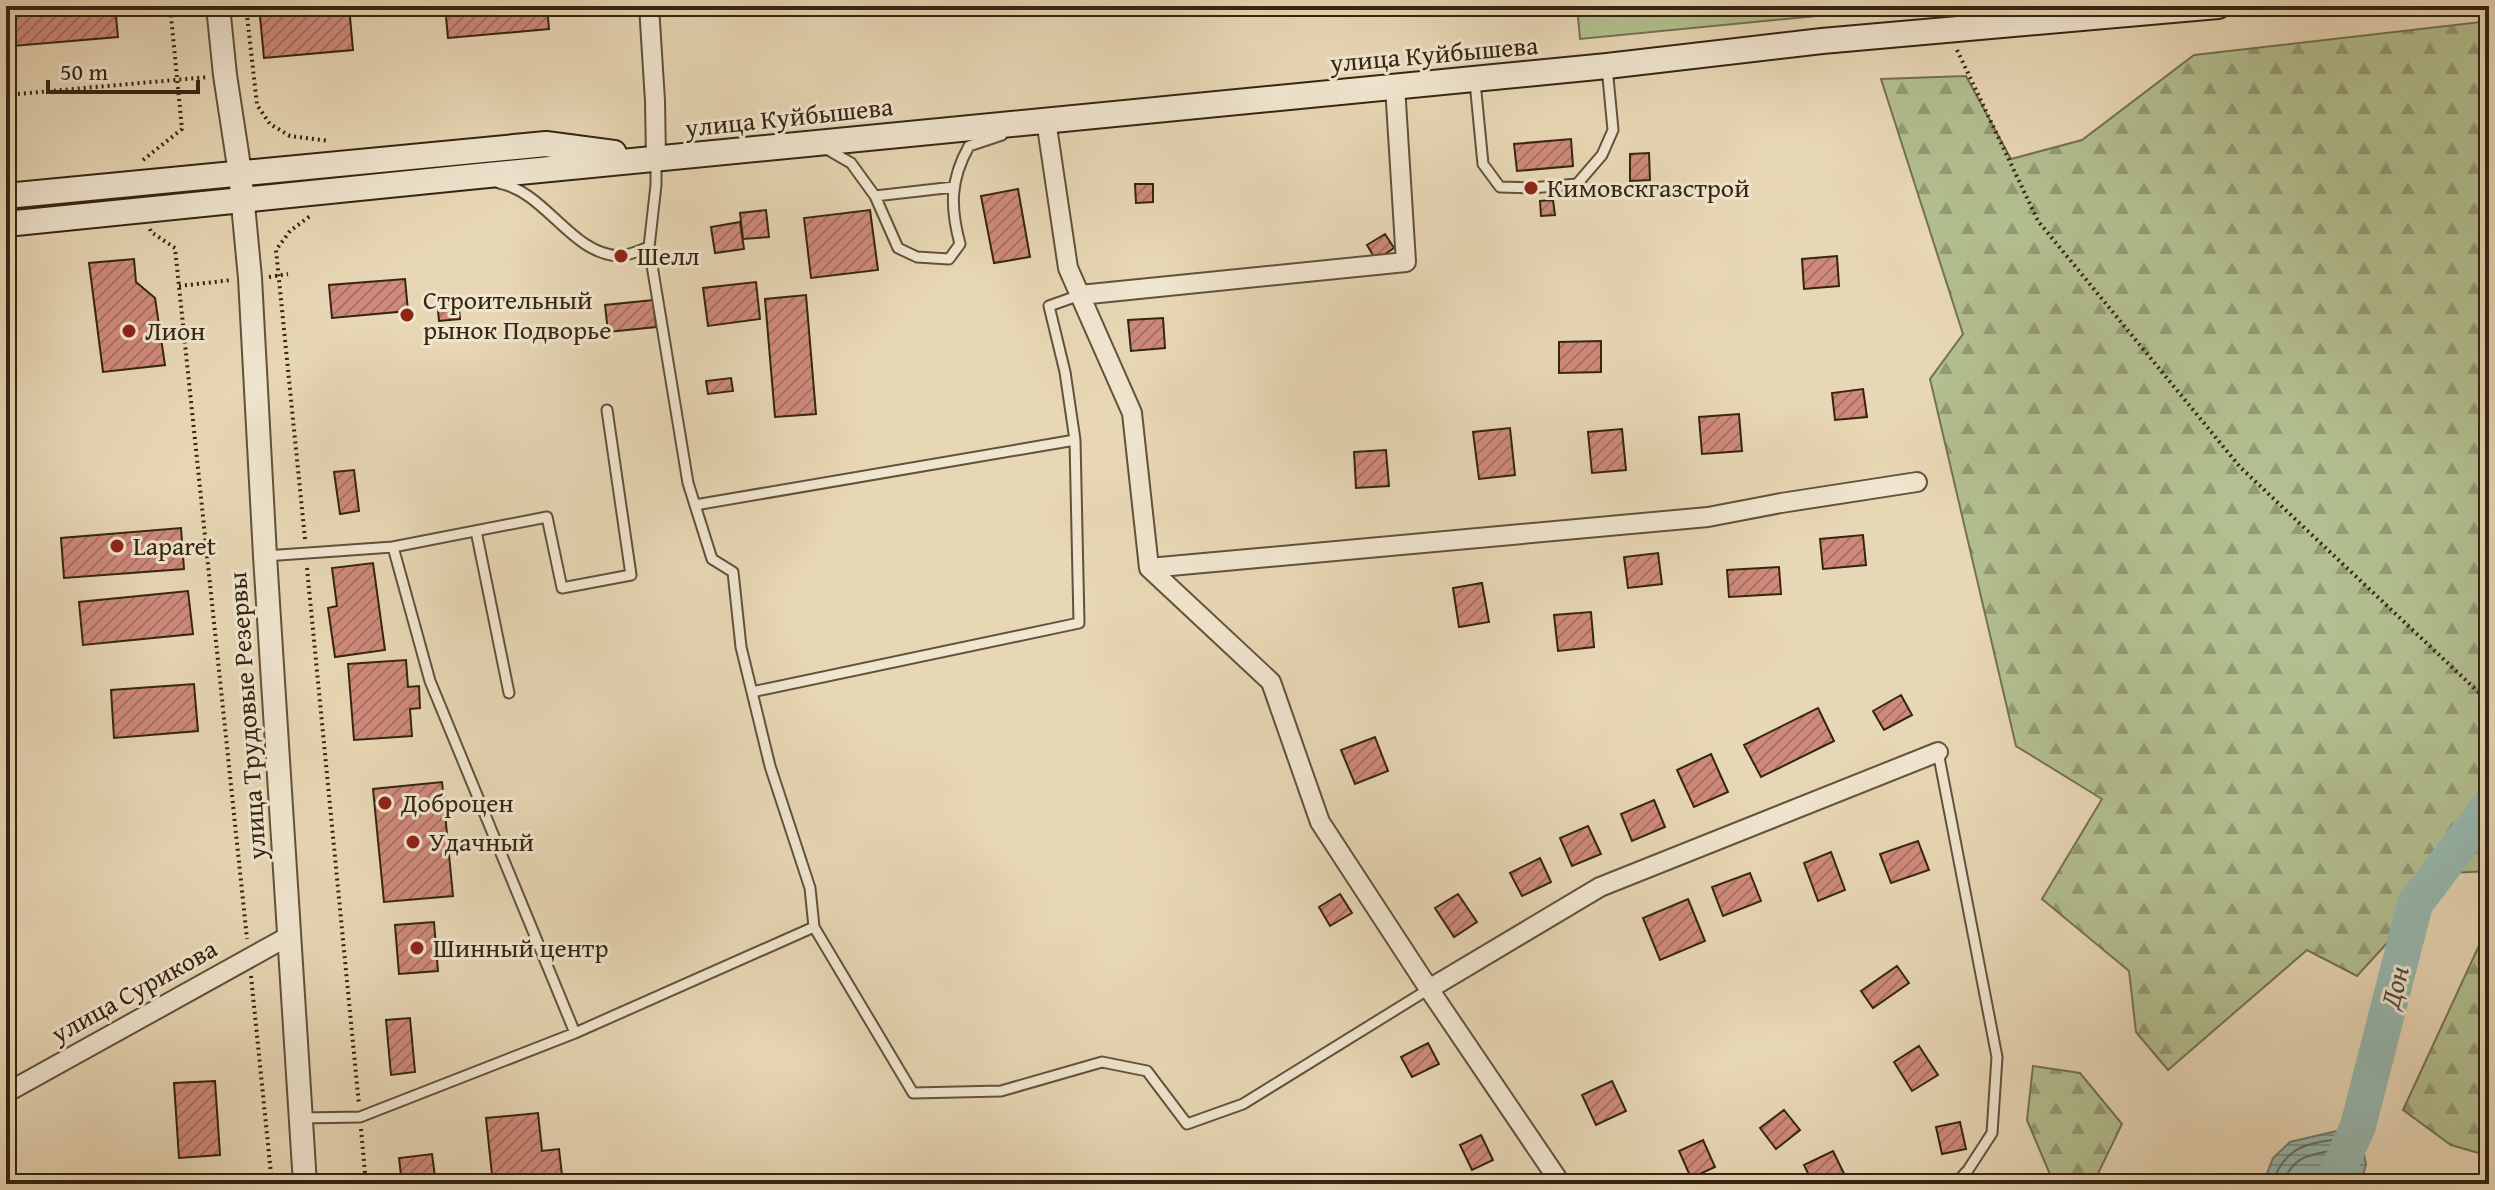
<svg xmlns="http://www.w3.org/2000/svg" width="2495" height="1190" viewBox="0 0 2495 1190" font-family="'Gentium Book Plus',serif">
  <defs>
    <pattern id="forest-firs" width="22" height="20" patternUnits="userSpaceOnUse" patternTransform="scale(2)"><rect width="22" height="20" fill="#b3bf90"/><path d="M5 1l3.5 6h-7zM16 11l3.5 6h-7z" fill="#929b74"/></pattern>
    <pattern id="water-rules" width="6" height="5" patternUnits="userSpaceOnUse" patternTransform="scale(2)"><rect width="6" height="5" fill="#97b9b0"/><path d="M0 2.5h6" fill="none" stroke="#7c968e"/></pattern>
    <pattern id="building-hatch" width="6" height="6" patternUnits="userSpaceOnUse" patternTransform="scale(2)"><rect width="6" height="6" fill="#d08a7b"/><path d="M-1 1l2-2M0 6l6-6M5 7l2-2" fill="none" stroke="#aa7163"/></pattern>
  </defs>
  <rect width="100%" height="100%" fill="#e8d7b5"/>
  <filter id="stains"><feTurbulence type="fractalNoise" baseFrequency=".0025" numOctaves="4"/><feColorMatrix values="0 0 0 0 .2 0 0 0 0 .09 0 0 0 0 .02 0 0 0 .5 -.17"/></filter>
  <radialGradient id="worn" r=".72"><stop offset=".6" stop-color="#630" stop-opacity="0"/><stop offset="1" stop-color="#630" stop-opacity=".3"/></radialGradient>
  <path fill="url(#forest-firs)" stroke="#747250" stroke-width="2" d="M 2489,21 L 2489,871 L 2451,873 L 2357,976 L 2307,950 L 2168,1070 L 2136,1032 L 2129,971 L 2042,899 L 2102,799 L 2016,746 L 1930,379 L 1963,334 L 1881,79 L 1966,76 L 2011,159 L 2082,140 L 2194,55 Z
    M 2489,924 L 2489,1156 L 2451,1145 L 2403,1110 Z
    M 2033,1066 L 2080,1073 L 2122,1124 L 2093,1184 L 2054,1184 L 2027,1120 Z"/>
  <path fill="#b3bf90" stroke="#747250" stroke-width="2" d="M 1577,6 L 1920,6 L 1580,39 Z"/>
  <path fill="url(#water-rules)" stroke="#6f7e70" stroke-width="2" d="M 2358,1126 L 2366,1164 L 2361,1184 L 2263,1184 L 2273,1158 L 2290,1142 Z"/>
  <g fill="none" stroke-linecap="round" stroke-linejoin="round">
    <path stroke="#666f60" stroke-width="2" d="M 2271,1184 C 2289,1141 2308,1145 2349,1137 L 2353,1139 L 2358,1164 L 2354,1184
      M 2282,1184 C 2295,1153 2311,1155 2341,1149 L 2345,1151 L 2347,1164 L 2344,1184"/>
    <path stroke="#97b9b0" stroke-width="36" d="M 2332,1184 L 2358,1126 L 2415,904 L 2489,806"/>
  </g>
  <path fill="url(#building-hatch)" stroke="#342511" stroke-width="2" d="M 9,6 L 115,6 L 118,37 L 13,46 Z
    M 259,6 L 349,6 L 353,50 L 264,58 Z
    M 445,6 L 547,6 L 549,29 L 448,38 Z
    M 1571,139 L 1573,166 L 1517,171 L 1514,144 Z
    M 1649,153 L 1650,180 L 1630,181 L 1630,154 Z
    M 1135,184 L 1153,184 L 1153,202 L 1136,203 Z
    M 1018,189 L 1030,257 L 994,263 L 981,196 Z
    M 1553,200 L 1555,215 L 1541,216 L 1540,201 Z
    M 766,210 L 769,237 L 743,239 L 740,213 Z
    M 870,210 L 878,270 L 811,278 L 804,218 Z
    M 740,222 L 744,249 L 715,253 L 711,227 Z
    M 1385,234 L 1394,248 L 1376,260 L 1367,245 Z
    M 1837,256 L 1839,286 L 1804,289 L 1802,259 Z
    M 134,259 L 136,282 L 155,298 L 165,365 L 103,372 L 89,263 Z
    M 405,279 L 408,311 L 332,318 L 329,285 Z
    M 756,282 L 760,319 L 708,326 L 703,288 Z
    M 806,295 L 816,414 L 775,417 L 765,299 Z
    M 458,298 L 460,319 L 439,321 L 437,299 Z
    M 653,300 L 656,327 L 608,332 L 605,305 Z
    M 1163,318 L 1165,348 L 1131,351 L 1128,320 Z
    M 1601,341 L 1601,372 L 1559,373 L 1559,342 Z
    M 731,378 L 733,391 L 708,394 L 706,381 Z
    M 1863,389 L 1867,417 L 1835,420 L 1832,393 Z
    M 1739,414 L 1742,451 L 1702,454 L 1699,417 Z
    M 1510,428 L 1515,475 L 1479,479 L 1473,432 Z
    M 1622,429 L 1626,470 L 1592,473 L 1588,432 Z
    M 1386,450 L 1389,486 L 1356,488 L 1354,452 Z
    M 354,470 L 359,511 L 340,514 L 334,472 Z
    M 181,528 L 184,569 L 64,578 L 61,538 Z
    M 1863,535 L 1866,565 L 1823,569 L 1820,539 Z
    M 1658,553 L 1662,584 L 1628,588 L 1624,557 Z
    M 373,563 L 385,650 L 335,657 L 328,608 L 337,606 L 332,568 Z
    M 1779,567 L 1781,594 L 1729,597 L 1727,570 Z
    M 1482,583 L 1489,622 L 1459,627 L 1453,588 Z
    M 188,591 L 193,634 L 83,645 L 79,602 Z
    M 1591,612 L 1594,647 L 1558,651 L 1554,615 Z
    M 406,660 L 408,687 L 419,686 L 420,708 L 410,709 L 412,736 L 354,740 L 348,664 Z
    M 194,684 L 198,731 L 114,738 L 111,690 Z
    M 1901,695 L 1912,715 L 1884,730 L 1873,711 Z
    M 1818,708 L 1834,741 L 1761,777 L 1744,745 Z
    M 1375,737 L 1388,771 L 1355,784 L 1341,750 Z
    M 1711,754 L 1728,792 L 1694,807 L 1677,770 Z
    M 442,782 L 453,896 L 384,902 L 373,789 Z
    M 1654,800 L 1665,827 L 1632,841 L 1621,814 Z
    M 1588,826 L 1601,854 L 1572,866 L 1560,838 Z
    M 1918,841 L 1929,870 L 1891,883 L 1880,854 Z
    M 1831,852 L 1845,890 L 1818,901 L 1804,863 Z
    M 1540,858 L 1551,882 L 1522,896 L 1510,873 Z
    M 1750,873 L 1761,901 L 1723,916 L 1712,887 Z
    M 1340,894 L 1352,913 L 1330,926 L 1319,907 Z
    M 1458,894 L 1477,922 L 1454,937 L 1435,908 Z
    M 1688,899 L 1705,941 L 1660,960 L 1643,918 Z
    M 434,922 L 438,971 L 399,974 L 395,925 Z
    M 1897,966 L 1909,983 L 1873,1008 L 1861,991 Z
    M 410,1018 L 415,1072 L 391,1075 L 386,1020 Z
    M 1428,1043 L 1439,1064 L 1412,1077 L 1401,1057 Z
    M 1919,1046 L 1938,1075 L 1912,1091 L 1894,1062 Z
    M 215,1081 L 220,1155 L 179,1158 L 174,1083 Z
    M 1612,1081 L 1626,1111 L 1596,1125 L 1582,1095 Z
    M 1784,1110 L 1800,1130 L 1776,1149 L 1760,1128 Z
    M 538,1113 L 542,1151 L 559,1149 L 563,1184 L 493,1184 L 486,1118 Z
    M 1960,1122 L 1966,1149 L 1942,1154 L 1936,1127 Z
    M 1481,1135 L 1493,1160 L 1472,1170 L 1460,1145 Z
    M 1703,1140 L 1715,1167 L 1691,1178 L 1679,1151 Z
    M 1833,1151 L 1849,1184 L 1813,1184 L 1804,1165 Z
    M 432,1154 L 436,1184 L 402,1184 L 399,1158 Z
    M 41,1174 L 47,1184 L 24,1184 Z"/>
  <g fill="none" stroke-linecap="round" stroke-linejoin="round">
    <g stroke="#61523a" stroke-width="13">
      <path id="service" d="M 1475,82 L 1483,164 L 1500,187 L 1531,188 L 1577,184 L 1602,155 L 1613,130 L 1607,67
        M 825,148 L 851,163 L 875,196 L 898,248 L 917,257 L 949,259 L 960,244 C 950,207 950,180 969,146 L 1002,135
        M 656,162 L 656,185 L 649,247 L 688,483 L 712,559 L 733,572 L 741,647 L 770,766 L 810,888 L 814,927
        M 499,183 C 546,192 571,254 619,256 C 628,256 640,250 649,247
        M 875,196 L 954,187
        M 695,505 L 1075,440 L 1065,372 L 1049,306 L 1080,295
        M 476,531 L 509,693
        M 393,547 L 547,517 L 562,588 L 631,575 L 607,410
        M 265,556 L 393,547 L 430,681 L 575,1033
        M 752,692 L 1079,623 L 1075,440
        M 1938,752 L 1997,1057 L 1992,1133 L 1968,1170 L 1955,1184
        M 303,1118 L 360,1117 L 575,1033 L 814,927 L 913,1093 L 1001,1091 L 1102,1062 L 1147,1071 L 1187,1124 L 1243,1104 L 1429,989"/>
    </g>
    <g stroke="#61523a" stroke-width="22">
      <path id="minor" d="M 649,6 L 655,101 L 656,158
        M 1046,120 L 1068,268 L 1132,413 L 1149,568 L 1271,682 L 1320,822 L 1429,989 L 1561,1184
        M 1080,295 L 1406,262 L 1395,86
        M 1149,568 L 1708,517 L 1781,503 L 1917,482
        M 1429,989 L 1600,887 L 1938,752
        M 6,1093 L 289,936"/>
    </g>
    <g stroke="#61523a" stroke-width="26">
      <path id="tertiary" d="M 218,6 L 225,75 L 240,173 L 250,278 L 265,556 L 305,1184"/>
    </g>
    <g stroke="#342511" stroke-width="28">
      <path id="secondary" d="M 6,196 L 546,144 L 614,153
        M 6,224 L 468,177 L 1607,66 L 1822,41 L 2218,6"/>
    </g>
    <path stroke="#342511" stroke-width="4" stroke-dasharray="2 4" stroke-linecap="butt" d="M 246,6 L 257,105 L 270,124 L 290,136 L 329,141
      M 1957,50 L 2038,221 L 2240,467 L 2489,702
      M 6,95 L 208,77
      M 143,160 L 182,129 L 170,6
      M 150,229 L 151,232 L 175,248 L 247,939
      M 269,277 L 288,274
      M 179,286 L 232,280
      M 305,539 L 276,250 L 290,231 L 310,216
      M 307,568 L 359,1105
      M 251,976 L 272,1184
      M 361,1129 L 366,1184"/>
    <use href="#service" stroke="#f0e5cf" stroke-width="9"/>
    <use href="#minor" stroke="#f0e5cf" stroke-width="18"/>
    <use href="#tertiary" stroke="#f0e5cf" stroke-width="22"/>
    <use href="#secondary" stroke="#f0e5cf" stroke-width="24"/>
  </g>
  <g fill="#8f2418" stroke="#f0e5cf" stroke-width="3">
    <circle cx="1531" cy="188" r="8"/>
    <circle cx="621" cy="256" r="8"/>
    <circle cx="407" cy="315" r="8"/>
    <circle cx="129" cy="331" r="8"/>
    <circle cx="117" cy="546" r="8"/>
    <circle cx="385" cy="803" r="8"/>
    <circle cx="413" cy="842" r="8"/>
    <circle cx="417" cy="948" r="8"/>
  </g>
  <g text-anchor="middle" stroke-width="6" stroke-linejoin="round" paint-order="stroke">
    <g font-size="26" fill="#342511" stroke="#f0e5cf">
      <text transform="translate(1434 54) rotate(-5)" y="9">улица Куйбышева</text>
      <text transform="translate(789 117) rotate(-6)" y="9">улица Куйбышева</text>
      <text transform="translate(247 716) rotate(-94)" y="9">улица Трудовые Резервы</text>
      <text transform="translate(134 991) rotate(-29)" y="9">улица Сурикова</text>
    </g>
    <g font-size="26" fill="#342511" stroke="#f0e5cf" text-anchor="start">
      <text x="1547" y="197">Кимовскгазстрой</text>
      <text x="637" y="265">Шелл</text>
      <text x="423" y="309">Строительный<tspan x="423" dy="30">рынок Подворье</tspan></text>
      <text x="145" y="340">Лион</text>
      <text x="133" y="555">Laparet</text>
      <text x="401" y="812">Доброцен</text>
      <text x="429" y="851">Удачный</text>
      <text x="433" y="957">Шинный центр</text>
    </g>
    <g font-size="28" font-style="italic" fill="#4d4a39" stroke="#f0e5cf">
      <text transform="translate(2394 987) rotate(-76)" y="10">Дон</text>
    </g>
  </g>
  <rect width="2495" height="1190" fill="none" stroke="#e8d7b5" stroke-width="32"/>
  <rect x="8" y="8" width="2479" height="1174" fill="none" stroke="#342511" stroke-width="4"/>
  <rect x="16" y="16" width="2463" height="1158" fill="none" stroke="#342511" stroke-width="2"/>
  <path d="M48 80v12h150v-12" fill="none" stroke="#342511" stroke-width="4"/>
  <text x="60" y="80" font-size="24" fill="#342511" stroke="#f0e5cf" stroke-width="6" paint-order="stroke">50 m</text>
  <rect width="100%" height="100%" filter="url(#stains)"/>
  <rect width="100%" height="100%" fill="url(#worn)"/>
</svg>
